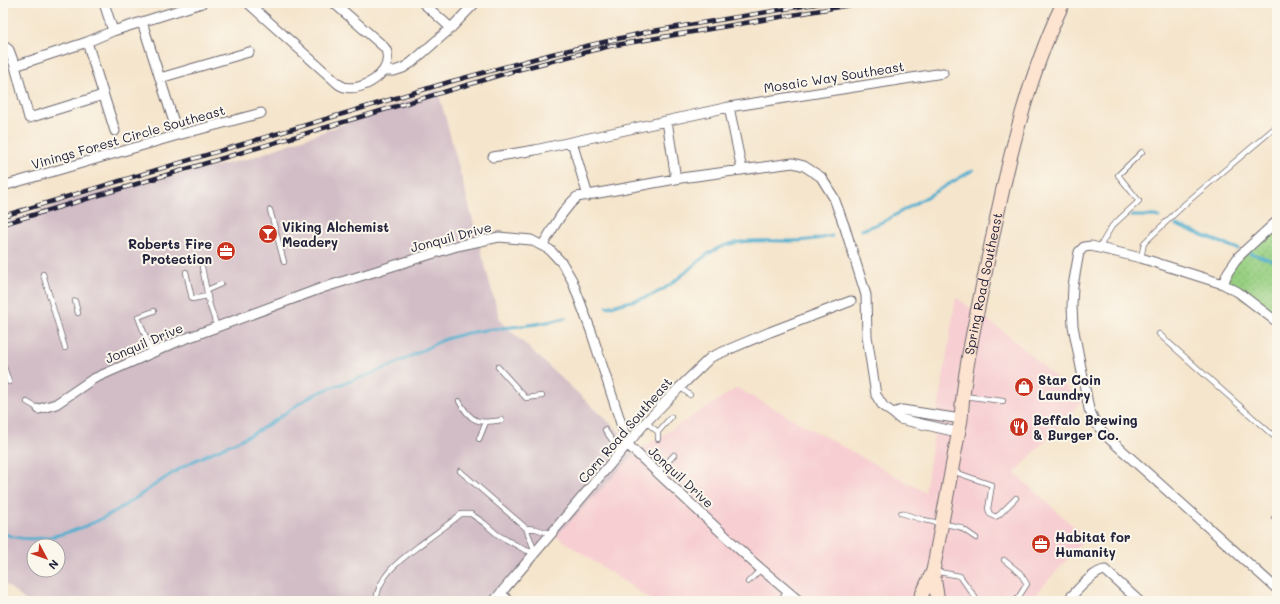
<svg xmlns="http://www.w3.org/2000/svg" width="1280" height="604" viewBox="0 0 1280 604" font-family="Mali,sans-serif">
  <defs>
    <pattern id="park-dots" width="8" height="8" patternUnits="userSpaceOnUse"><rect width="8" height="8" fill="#98d082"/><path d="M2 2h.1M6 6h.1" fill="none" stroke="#83b271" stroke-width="1.8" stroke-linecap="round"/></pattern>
  </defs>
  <rect width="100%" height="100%" fill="#fbf7ec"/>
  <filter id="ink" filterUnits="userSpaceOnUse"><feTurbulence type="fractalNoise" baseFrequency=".025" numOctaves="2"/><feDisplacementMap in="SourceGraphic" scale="8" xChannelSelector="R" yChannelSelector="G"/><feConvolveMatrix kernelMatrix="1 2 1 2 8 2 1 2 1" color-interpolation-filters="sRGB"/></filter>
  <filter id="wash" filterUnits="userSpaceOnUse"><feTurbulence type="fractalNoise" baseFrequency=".012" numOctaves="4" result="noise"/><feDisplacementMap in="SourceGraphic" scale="16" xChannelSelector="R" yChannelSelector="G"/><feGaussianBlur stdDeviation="0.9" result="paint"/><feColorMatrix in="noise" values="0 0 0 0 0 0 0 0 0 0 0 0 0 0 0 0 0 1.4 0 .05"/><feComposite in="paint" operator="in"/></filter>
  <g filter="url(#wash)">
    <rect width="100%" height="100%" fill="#f5e5cc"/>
    <path fill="#f7cfd2" d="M 956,297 L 1008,335 L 1082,401 L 1015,473 L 1086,538 L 1030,601 L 653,601 L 556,536 L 639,450 L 737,388 L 925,492 Z"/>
    <path fill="#d2bdc6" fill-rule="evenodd" d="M 438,90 L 500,321 L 639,450 L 556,536 L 499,601 L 26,601 L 3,582 L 3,223 L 86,195 L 248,159 ZM 34,546 L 58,546 L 58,570 L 34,570 Z"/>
    <path fill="url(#park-dots)" stroke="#5d795e" d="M 1277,220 L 1277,322 L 1223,284 L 1228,272 Z"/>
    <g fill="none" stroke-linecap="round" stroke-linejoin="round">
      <path stroke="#51aecf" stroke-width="3" d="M 1131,216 L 1155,216 L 1159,217
        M 1176,225 L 1238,249
        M 862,230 L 885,221 L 973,170
        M 1250,253 L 1277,262
        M 607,307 C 625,302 645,300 662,290 C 685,277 700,254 726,245 C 747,239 768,241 790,241 C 804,241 818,239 832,236
        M 3,533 C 34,548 81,530 109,515 C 134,501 157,482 181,468 C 204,454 230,446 254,433 C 273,423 290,409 308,398 C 331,385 359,380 383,369 C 403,361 422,350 441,341 C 481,325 525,330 565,318"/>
    </g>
  </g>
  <g filter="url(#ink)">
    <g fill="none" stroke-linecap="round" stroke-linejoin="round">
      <g stroke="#6c666e" stroke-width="6">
        <path id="lane" d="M 270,210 L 284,262
          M 1099,248 L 1112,226 L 1139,201 L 1118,175 L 1142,152
          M 1141,258 L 1144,243 L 1186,203 L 1277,126
          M 202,267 L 209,303 L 217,327
          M 186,272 L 192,299 L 208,296
          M 43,274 L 65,348
          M 207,290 L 221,284
          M 75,301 L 78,313
          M 1159,334 L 1277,439
          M 152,353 L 138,317 L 154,311
          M 4,367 L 9,382
          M 498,367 L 526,398 L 542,396
          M 680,387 L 690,395
          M 964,396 L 1003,401
          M 459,401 C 471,423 479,424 502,420
          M 27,402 L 39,409
          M 646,422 L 658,432 L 671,417
          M 605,430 L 621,453
          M 479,439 L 486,422
          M 658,439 L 658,432
          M 460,471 L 526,528 L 535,552
          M 952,471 L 992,485 L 988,509 L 990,514 L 995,517 L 999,515 L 1016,498
          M 658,473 L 674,455
          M 901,513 L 924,520 L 960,527 L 976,538
          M 1274,518 L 1277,521
          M 526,528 L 536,529 L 552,534
          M 1004,560 L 1020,573 L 1027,584 L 1016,601
          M 934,571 L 960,576 L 977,600
          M 748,582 L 762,568
          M 376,601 C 379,573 403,558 424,542 C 436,533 449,524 461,514 L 471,514 L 484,523 L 498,535 L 525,550 L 536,553
          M 779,601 L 788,591"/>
      </g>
      <g stroke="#6c666e" stroke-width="11">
        <path id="street" d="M 104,3 L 113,31
          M 248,3 L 336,82 C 338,84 341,86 344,87 C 362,92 391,74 387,54 C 387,51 385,48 383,46 L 334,3
          M 423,3 L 451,28
          M 142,22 L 178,135
          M 87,42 L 115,131
          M 3,45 L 9,50 L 15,66 L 29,118 L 103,95
          M 15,66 L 87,42 L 113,31 L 202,3
          M 383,71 L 394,71 L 403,68 L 411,63 L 451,28 L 475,3
          M 160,78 L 249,52
          M 729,107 L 742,170
          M 667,121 L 676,179
          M 572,142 L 588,196
          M 493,157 L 535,150 L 729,107 L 943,73
          M 3,186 L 178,135 L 261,113
          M 542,246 C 553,229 562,210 577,197 L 681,178 L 793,163 L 804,166 L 821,177 L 834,198 L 845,228 L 866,295 L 867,336 L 876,395 L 883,406 L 893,413 L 900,419 L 957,432
          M 1223,284 L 1228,272 L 1239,256 L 1277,221
          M 1277,322 L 1238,292 L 1223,284 L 1141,258 L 1091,246 L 1084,247 L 1079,252 L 1073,286 L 1072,306 L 1073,326 L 1089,409 L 1094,420 L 1104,434 L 1277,589
          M 39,409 L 56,404 L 93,379 L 179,341 L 322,288 L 457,246 L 499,237 L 531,240 L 550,250 L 562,263 L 572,280 L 591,331 L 628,445 L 753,562 L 799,601
          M 893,413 L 902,410 L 961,419
          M 501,594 L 509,601
          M 494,601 L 646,422 L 680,387 L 711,357 L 770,332 L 851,301
          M 1067,601 C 1076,592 1093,571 1105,570 L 1139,601"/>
      </g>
      <g stroke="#6c666e" stroke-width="15">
        <g id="secondary">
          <path d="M 933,571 L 938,601"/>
          <path id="s1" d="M 919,601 L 933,571 L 961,419 C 964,368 977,314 987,264 C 1005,175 1024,85 1063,3"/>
        </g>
      </g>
      <use href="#lane" stroke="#fff" stroke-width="4.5"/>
      <use href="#street" stroke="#fff" stroke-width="9"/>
      <use href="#secondary" stroke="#fde4d1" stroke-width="13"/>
      <g stroke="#22223b" stroke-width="4.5">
        <path id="rail" d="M 3,216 L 449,82 L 552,54 L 647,32 L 821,3
          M 3,224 L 517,70 L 610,46 L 862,3"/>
      </g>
      <use href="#rail" stroke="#fbf7ec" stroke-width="3" stroke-dasharray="9" stroke-linecap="butt"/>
    </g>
  </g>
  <defs>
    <g id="bar-disc" transform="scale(1)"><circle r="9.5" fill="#c8321e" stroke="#fbf7ec"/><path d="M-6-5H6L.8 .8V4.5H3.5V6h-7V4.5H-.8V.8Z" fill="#fff"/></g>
    <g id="office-disc" transform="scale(1)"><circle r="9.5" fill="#c8321e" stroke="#fbf7ec"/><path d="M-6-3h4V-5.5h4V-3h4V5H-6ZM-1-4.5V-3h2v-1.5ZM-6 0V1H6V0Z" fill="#fff"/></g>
    <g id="shop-disc" transform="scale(1)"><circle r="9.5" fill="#c8321e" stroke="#fbf7ec"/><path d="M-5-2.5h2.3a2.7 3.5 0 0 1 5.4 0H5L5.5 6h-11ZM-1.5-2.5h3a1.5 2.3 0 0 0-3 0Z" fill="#fff"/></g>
    <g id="restaurant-disc" transform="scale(1)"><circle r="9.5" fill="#c8321e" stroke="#fbf7ec"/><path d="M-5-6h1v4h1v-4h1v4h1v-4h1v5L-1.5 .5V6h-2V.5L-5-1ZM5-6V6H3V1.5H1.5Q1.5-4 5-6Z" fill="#fff"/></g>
  </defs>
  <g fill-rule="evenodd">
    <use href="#bar-disc" x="268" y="234"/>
    <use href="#office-disc" x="226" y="251"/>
    <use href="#shop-disc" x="1024" y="387"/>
    <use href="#restaurant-disc" x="1019" y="427"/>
    <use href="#office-disc" x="1041" y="544"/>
  </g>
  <g text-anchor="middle" stroke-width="4" stroke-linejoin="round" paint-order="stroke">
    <g font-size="13" fill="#22223b" stroke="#fbf7ec">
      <text transform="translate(834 77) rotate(-9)" y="5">Mosaic Way Southeast</text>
      <text transform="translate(128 137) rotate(-16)" y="5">Vinings Forest Circle Southeast</text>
      <text transform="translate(451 237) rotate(-15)" y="5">Jonquil Drive</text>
      <text dy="5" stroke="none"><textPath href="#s1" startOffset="325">Spring Road Southeast</textPath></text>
      <text transform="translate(144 343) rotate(-23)" y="5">Jonquil Drive</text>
      <text transform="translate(625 430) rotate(-49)" y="5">Corn Road Southeast</text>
      <text transform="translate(681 477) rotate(43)" y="5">Jonquil Drive</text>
    </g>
    <g font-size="13" font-weight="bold" fill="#22223b" stroke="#fbf7ec" text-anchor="start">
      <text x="282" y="232">Viking Alchemist<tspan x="282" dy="15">Meadery</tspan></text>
      <text x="212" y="249" text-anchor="end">Roberts Fire<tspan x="212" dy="15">Protection</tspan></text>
      <text x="1038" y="385">Star Coin<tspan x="1038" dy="15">Laundry</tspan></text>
      <text x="1033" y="425">Beffalo Brewing<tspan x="1033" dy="15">&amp; Burger Co.</tspan></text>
      <text x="1055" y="542">Habitat for<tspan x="1055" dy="15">Humanity</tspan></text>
    </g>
  </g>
  <rect width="1280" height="604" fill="none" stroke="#fbf7ec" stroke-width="16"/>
  <g transform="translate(46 558) rotate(131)"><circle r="19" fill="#fbf7ec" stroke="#a4a2a5"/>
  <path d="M0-3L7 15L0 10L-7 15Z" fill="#c8321e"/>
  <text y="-6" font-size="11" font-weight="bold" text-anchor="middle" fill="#22223b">N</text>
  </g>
</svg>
